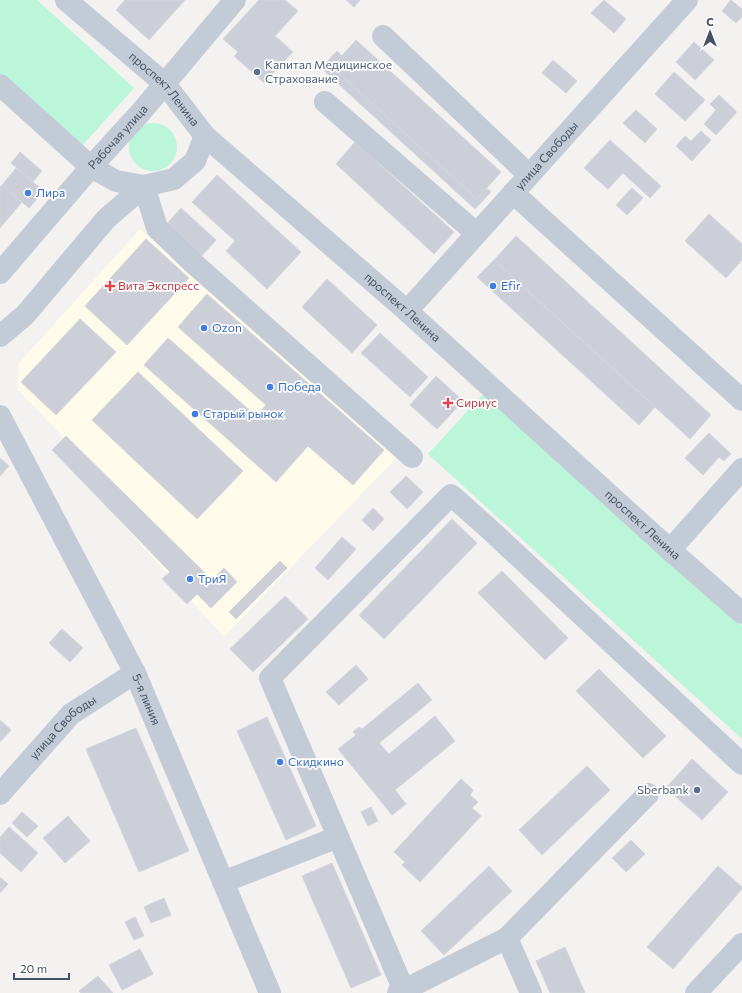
<svg xmlns="http://www.w3.org/2000/svg" width="742" height="993" viewBox="0 0 742 993" font-family="Commissioner,sans-serif">
  <rect width="100%" height="100%" fill="#f4f1f1"/>
  <path fill="#fefbea" d="M 140,229 L 398,456 L 224,637 L 57,451 L 64,438 L 18,390 L 19,363 Z"/>
  <path fill="#bbf5da" d="M 0,0 L 37,0 L 134,88 L 81,147 L 0,74 Z
    M129 147a24 24 0 1 1 48 0a24 24 0 1 1-48 0Z
    M 485,392 L 742,626 L 742,739 L 428,454 Z"/>
  <path fill="#cccfd7" stroke="#d4d6dd" d="M 125,0 L 185,0 L 149,40 L 116,10 Z
    M 259,0 L 285,0 L 298,11 L 275,36 L 293,52 L 264,83 L 234,56 L 238,52 L 223,39 Z
    M 346,0 L 360,0 L 354,7 Z
    M 604,0 L 626,19 L 614,33 L 591,13 Z
    M 731,0 L 742,9 L 742,17 L 736,23 L 722,11 Z
    M 356,40 L 501,172 L 477,199 L 332,67 Z
    M 694,42 L 714,60 L 695,80 L 676,62 Z
    M 337,51 L 342,56 L 332,67 L 477,199 L 486,188 L 491,192 L 475,209 L 321,68 Z
    M 553,60 L 577,81 L 566,93 L 542,73 Z
    M 674,72 L 705,100 L 685,121 L 655,94 Z
    M 719,95 L 737,112 L 716,135 L 704,124 L 716,110 L 710,104 Z
    M 636,110 L 657,129 L 645,143 L 623,123 Z
    M 701,131 L 711,140 L 692,161 L 676,146 L 685,136 L 691,141 Z
    M 610,140 L 661,186 L 650,198 L 623,173 L 608,189 L 584,168 Z
    M 355,142 L 454,232 L 434,254 L 336,164 Z
    M 20,152 L 42,171 L 33,182 L 11,163 Z
    M 16,168 L 44,191 L 29,208 L 2,185 Z
    M 217,175 L 301,252 L 267,289 L 226,251 L 235,241 L 192,202 Z
    M 2,185 L 22,202 L 0,228 L 0,187 Z
    M 632,188 L 643,198 L 627,215 L 616,205 Z
    M 181,208 L 216,240 L 200,258 L 165,226 Z
    M 709,214 L 742,244 L 742,260 L 726,278 L 685,241 Z
    M 516,236 L 711,415 L 690,439 L 494,260 Z
    M 146,239 L 189,278 L 127,345 L 85,306 Z
    M 494,260 L 655,407 L 639,425 L 477,277 Z
    M 327,279 L 377,325 L 352,353 L 302,307 Z
    M 207,294 L 384,450 L 353,485 L 308,446 L 276,482 L 144,365 L 168,338 L 256,416 L 266,405 L 178,327 Z
    M 80,319 L 116,352 L 56,415 L 21,382 Z
    M 380,333 L 428,377 L 410,397 L 361,353 Z
    M 138,372 L 243,471 L 197,519 L 92,420 Z
    M 436,376 L 463,401 L 437,429 L 410,405 Z
    M 709,433 L 731,454 L 724,461 L 719,457 L 703,475 L 685,458 Z
    M 66,436 L 212,580 L 224,568 L 237,582 L 211,608 L 197,594 L 187,604 L 162,579 L 170,572 L 52,450 Z
    M 0,458 L 9,466 L 0,476 Z
    M 406,476 L 423,492 L 407,509 L 390,492 Z
    M 373,508 L 384,519 L 373,531 L 362,520 Z
    M 452,519 L 477,543 L 384,639 L 359,615 Z
    M 342,537 L 356,549 L 328,580 L 315,568 Z
    M 280,561 L 287,568 L 236,619 L 229,612 Z
    M 502,571 L 568,638 L 545,660 L 478,593 Z
    M 285,596 L 308,619 L 253,672 L 230,649 Z
    M 62,629 L 83,648 L 70,662 L 49,643 Z
    M 356,665 L 368,679 L 339,705 L 326,692 Z
    M 599,669 L 666,736 L 643,758 L 576,691 Z
    M 418,683 L 432,700 L 379,743 L 389,754 L 435,716 L 455,741 L 395,790 L 406,804 L 392,815 L 338,749 L 356,735 L 353,732 L 359,727 L 362,729 Z
    M 267,717 L 316,826 L 286,840 L 237,731 Z
    M 0,720 L 11,730 L 0,742 Z
    M 136,728 L 189,851 L 139,872 L 86,749 Z
    M 692,759 L 728,792 L 702,820 L 666,788 Z
    M 587,766 L 610,790 L 542,855 L 519,830 Z
    M 461,779 L 473,790 L 470,795 L 478,802 L 472,808 L 481,816 L 420,882 L 402,865 L 405,862 L 394,852 Z
    M 371,807 L 378,821 L 368,826 L 361,812 Z
    M 22,812 L 38,826 L 27,837 L 12,823 Z
    M 68,816 L 90,841 L 65,863 L 43,838 Z
    M 9,827 L 38,853 L 21,872 L 0,853 L 0,837 Z
    M 631,840 L 645,854 L 626,872 L 612,858 Z
    M 332,863 L 381,975 L 351,988 L 302,876 Z
    M 489,866 L 512,891 L 444,955 L 421,931 Z
    M 718,866 L 742,887 L 742,889 L 673,969 L 647,947 Z
    M 0,877 L 8,884 L 0,893 Z
    M 164,898 L 171,915 L 151,923 L 144,907 Z
    M 135,917 L 144,936 L 134,940 L 125,922 Z
    M 565,947 L 585,993 L 550,993 L 536,961 Z
    M 140,949 L 153,974 L 122,990 L 109,965 Z
    M 98,976 L 113,993 L 81,993 L 79,991 Z"/>
  <g fill="none" stroke-linecap="round" stroke-linejoin="round">
    <g stroke="#c3cbd7" stroke-width="22">
      <path id="s1" d="M 66,0 L 165,84 L 205,136 L 407,311 L 670,550 L 742,613"/>
      <path d="M 383,36 L 529,175"/>
      <path d="M 0,85 L 91,167 L 116,181 L 144,186 L 174,179 L 195,161 L 205,136"/>
      <path d="M 325,102 L 476,233"/>
      <path d="M 513,193 L 742,400"/>
      <path id="s2" d="M 0,273 L 91,167 L 141,112 L 235,0"/>
      <path id="s3" d="M 407,311 L 687,0"/>
      <path d="M 0,336 L 25,315 L 106,219 L 144,186 L 157,228 L 191,261 L 412,457"/>
      <path id="s4" d="M 0,416 L 135,673 L 270,993"/>
      <path d="M 670,550 L 742,469"/>
      <path id="s5" d="M 0,794 L 71,714 L 135,673"/>
      <path d="M 223,882 L 338,837"/>
      <path d="M 507,938 L 531,993"/>
      <path d="M 398,993 L 507,938 L 648,794"/>
      <path d="M 405,993 L 270,678 L 451,495 L 487,527 L 742,764"/>
      <path d="M 696,993 L 742,944"/>
    </g>
  </g>
  <g fill="#5c6f8a" stroke="#fff" stroke-width="1.5">
    <circle cx="257" cy="72" r="4"/>
    <circle cx="697" cy="790" r="4"/>
  </g>
  <g fill="#3f7fe0" stroke="#fff" stroke-width="1.5">
    <circle cx="28" cy="193" r="4"/>
    <circle cx="493" cy="286" r="4"/>
    <circle cx="204" cy="328" r="4"/>
    <circle cx="270" cy="387" r="4"/>
    <circle cx="195" cy="414" r="4"/>
    <circle cx="190" cy="579" r="4"/>
    <circle cx="280" cy="762" r="4"/>
  </g>
  <g fill="#e0444e" stroke="#fff" stroke-width="1.5">
    <path d="M108 280h4v4h4v4h-4v4h-4v-4h-4v-4h4z"/>
    <path d="M446 397h4v4h4v4h-4v4h-4v-4h-4v-4h4z"/>
  </g>
  <g text-anchor="middle" stroke-width="3.5" stroke-linejoin="round" paint-order="stroke">
    <g font-size="12" fill="#4e5e75" stroke="#fff" text-anchor="start">
      <text x="265" y="69">Капитал Медицинское<tspan x="265" dy="14">Страхование</tspan></text>
      <text x="689" y="794" text-anchor="end">Sberbank</text>
    </g>
    <g font-size="12" fill="#465161" stroke="#fff">
      <text dy="4" stroke="none"><textPath href="#s1" startOffset="133">проспект Ленина</textPath></text>
      <text dy="4" stroke="none"><textPath href="#s2" startOffset="180">Рабочая улица</textPath></text>
      <text dy="4" stroke="none"><textPath href="#s3" startOffset="209">улица Свободы</textPath></text>
      <text dy="4" stroke="none"><textPath href="#s1" startOffset="457">проспект Ленина</textPath></text>
      <text dy="4" stroke="none"><textPath href="#s1" startOffset="781">проспект Ленина</textPath></text>
      <text dy="4" stroke="none"><textPath href="#s4" startOffset="319">5-я линия</textPath></text>
      <text dy="4" stroke="none"><textPath href="#s5" startOffset="92">улица Свободы</textPath></text>
    </g>
    <g font-size="12" fill="#366cbe" stroke="#fff" text-anchor="start">
      <text x="36" y="197">Лира</text>
      <text x="501" y="290">Efir</text>
      <text x="212" y="332">Ozon</text>
      <text x="278" y="391">Победа</text>
      <text x="203" y="418">Старый рынок</text>
      <text x="198" y="583">ТриЯ</text>
      <text x="288" y="766">Скидкино</text>
    </g>
    <g font-size="12" fill="#be3a42" stroke="#fff" text-anchor="start">
      <text x="118" y="290">Вита Экспресс</text>
      <text x="456" y="407">Сириус</text>
    </g>
  </g>
  <g transform="translate(710 32)" stroke="#ffffff" stroke-width="3" paint-order="stroke">
  <path d="M0-3L7 15L0 10L-7 15Z" fill="#465161"/>
  <text y="-6" font-size="11" font-weight="bold" text-anchor="middle" fill="#465161">С</text>
  </g>
  <path d="M14 973v6h55v-6" fill="none" stroke="#465161" stroke-width="2"/>
  <text x="20" y="973" font-size="12" fill="#465161" stroke="#ffffff" stroke-width="3" paint-order="stroke">20 m</text>
</svg>
